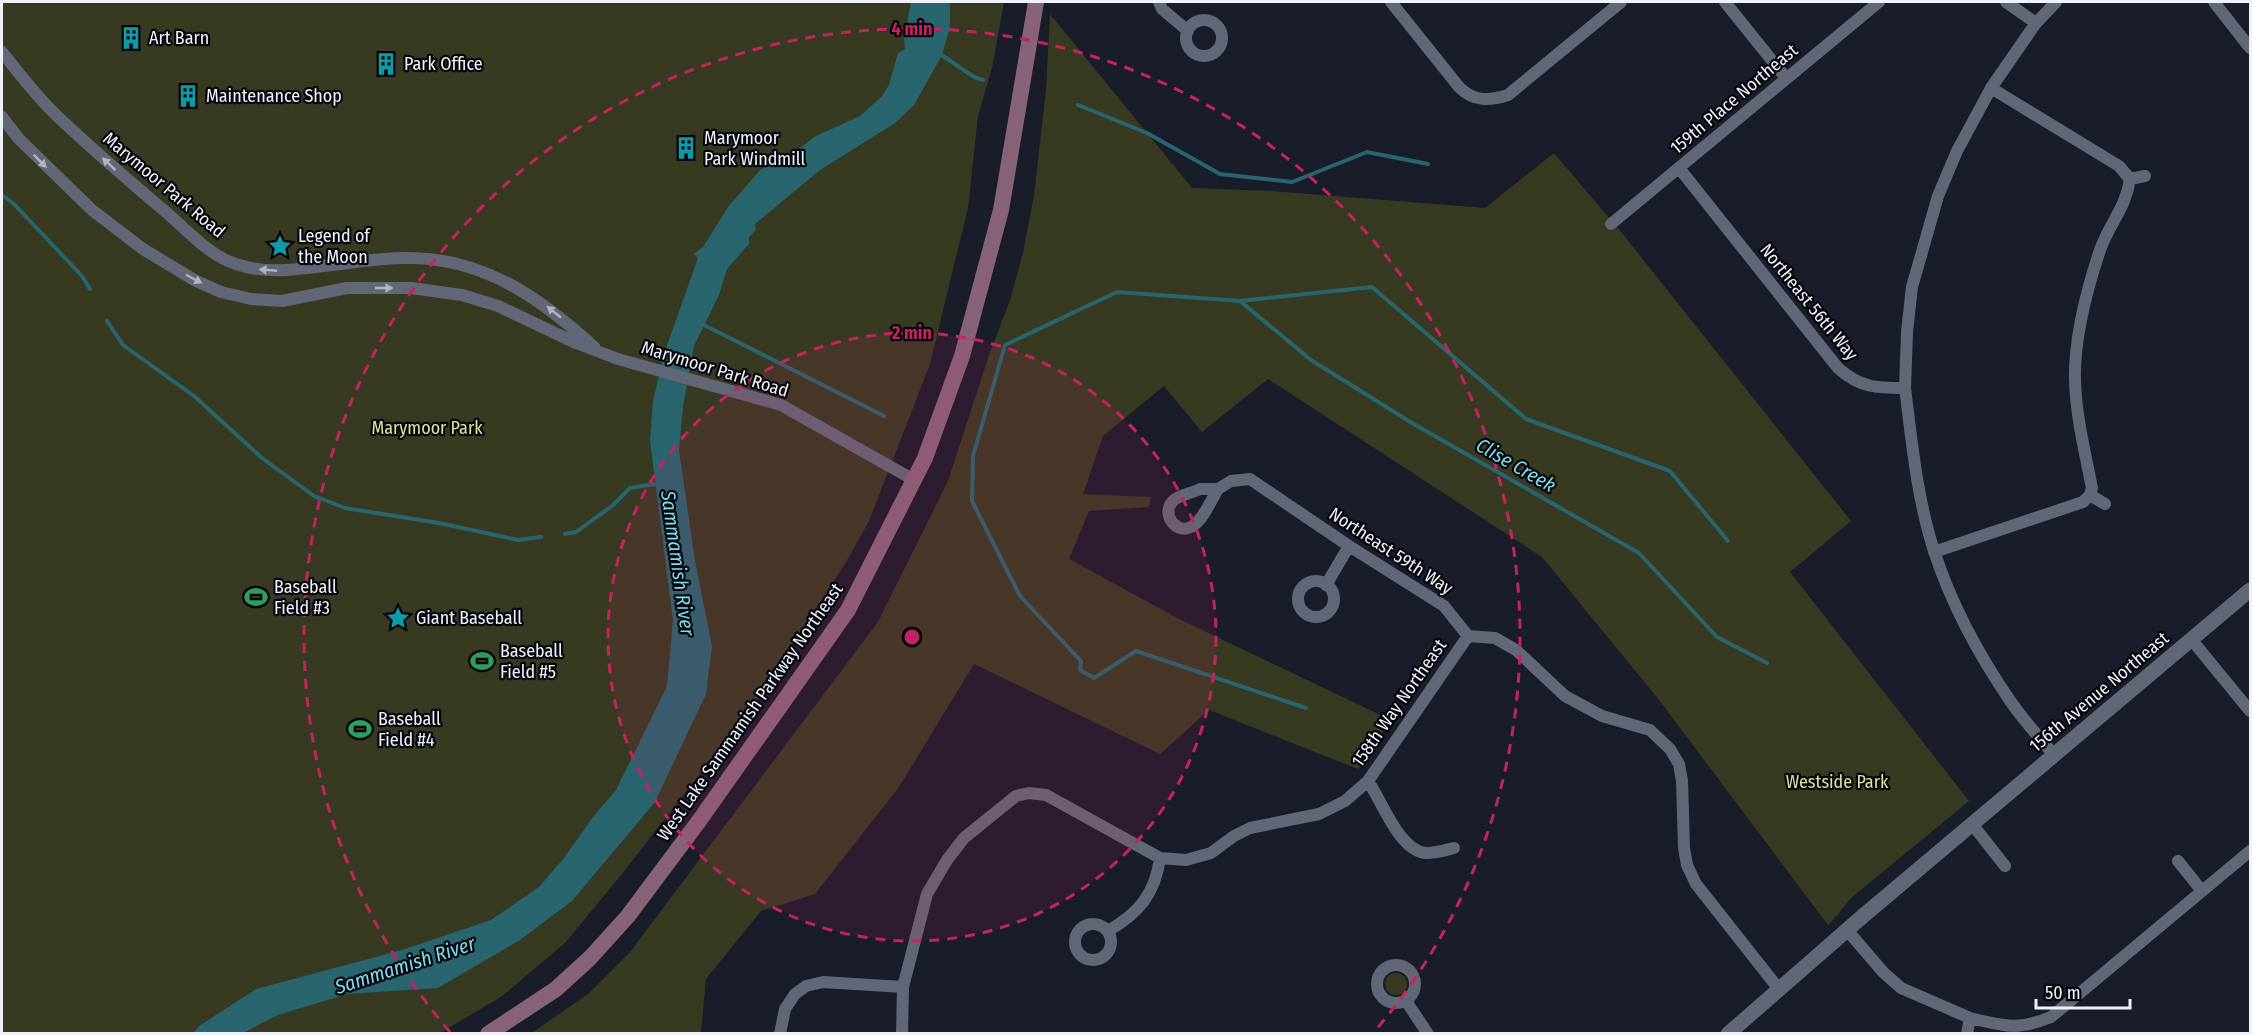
<svg xmlns="http://www.w3.org/2000/svg" width="2252" height="1035" viewBox="0 0 2252 1035" font-family="'Fira Sans Condensed',sans-serif">
  <rect width="100%" height="100%" fill="#191c29"/>
  <path fill="#373a21" d="M 2,2 L 1004,2 L 992,68 L 978,116 L 968,208 L 930,364 L 869,521 L 846,562 L 756,701 L 622,874 L 565,943 L 501,997 L 440,1033 L 2,1033 Z
    M 1050,14 L 1192,188 L 1271,191 L 1485,208 L 1554,153 L 1622,233 L 1851,521 L 1790,572 L 1969,801 L 1856,894 C 1845,903 1839,915 1828,925 L 1659,700 L 1542,557 L 1268,379 L 1202,432 L 1164,386 L 1103,436 L 1083,494 L 1151,497 L 1149,507 L 1089,511 L 1069,559 L 1179,619 L 1391,720 L 1358,769 L 1209,710 L 1160,754 L 974,664 L 899,787 L 815,894 L 761,911 L 706,979 L 701,1033 L 530,1034 L 588,994 L 630,952 L 878,622 L 948,481 L 989,355 L 1010,300 L 1023,253 L 1034,195 L 1046,90 Z
    M1385 984a11 11 0 1 1 22 0a11 11 0 1 1-22 0Z"/>
  <path fill="#28656f" d="M 911,2 L 950,2 L 950,27 L 942,55 L 914,105 L 895,123 L 820,170 L 755,224 L 756,230 L 749,237 L 749,244 L 727,269 L 719,295 L 694,346 L 683,406 L 679,450 L 695,561 L 712,646 L 706,694 L 655,802 L 572,901 L 520,940 L 438,988 L 347,994 L 278,1015 L 243,1033 L 192,1034 L 199,1026 L 256,989 L 402,950 L 491,920 L 539,887 L 564,858 L 593,817 L 616,790 L 667,686 L 673,620 L 650,441 L 653,401 L 664,354 L 698,258 L 694,254 L 703,247 L 728,207 L 760,170 L 798,150 L 814,137 L 860,116 L 882,96 L 889,85 L 898,53 L 905,49 L 904,40 Z"/>
  <g fill="none" stroke-linecap="round" stroke-linejoin="round">
    <path stroke="#28656f" stroke-width="4" d="M 940,54 L 974,77 L 983,80
      M 1078,105 L 1147,133 L 1220,174 L 1292,182 L 1367,152 L 1428,164
      M 2,195 L 14,204 L 82,276 L 90,289
      M 1240,301 L 1311,360 L 1412,423 L 1639,553 L 1717,637 L 1767,663
      M 107,321 L 123,345 L 194,396 L 262,458 L 314,496 L 345,508 L 439,523 L 518,540 L 541,537
      M 702,324 L 884,416
      M 565,534 L 576,532 L 612,506 L 630,488 L 655,484
      M 1306,708 L 1136,651 L 1094,678 L 1080,670 L 1081,661 L 1020,596 L 972,501 L 973,456 L 1005,345 L 1117,292 L 1240,301 L 1372,287 L 1526,419 L 1670,471 L 1728,541"/>
    <path stroke="#626777" stroke-width="12" d="M 1159,2 L 1162,9 L 1188,31
      M 1391,2 L 1459,87 C 1474,102 1489,101 1508,95 L 1621,2
      M 1725,2 L 1786,78
      M 2006,2 L 2036,23
      M 2214,2 L 2250,48
      M1186 38a18 18 0 1 1 36 0a18 18 0 1 1-36 0Z
      M 2,52 C 18,72 34,93 52,111 C 89,147 128,180 167,213 C 188,231 210,256 236,264 C 271,276 304,268 340,264 C 363,261 389,257 412,258 C 486,259 543,300 595,348
      M 1991,88 L 2119,166 L 2130,179
      M 2,117 L 19,139 L 92,210 L 143,249 L 196,281 L 221,292 L 251,299 L 282,301 L 347,288 L 411,288 L 462,295 L 498,306 L 576,343 L 618,359 L 781,405 L 914,480
      M 1679,168 L 1838,368 C 1860,388 1877,388 1905,388 C 1912,443 1917,498 1934,551 C 1951,603 1980,657 2011,702 C 2024,721 2040,738 2054,755
      M 2130,179 L 2145,176
      M 1611,224 L 1879,2
      M 1905,388 L 1907,332 L 1912,287 L 1938,196 L 1957,151 L 1991,88 L 2036,23 L 2056,2
      M 1200,489 L 1218,489 C 1211,500 1203,521 1191,527 C 1175,535 1160,512 1174,500 C 1180,495 1192,493 1200,489 Z
      M 1218,489 L 1231,481 L 1250,479 L 1349,546 L 1444,606 L 1468,636 L 1495,638 L 1516,650 L 1565,696 L 1602,716 L 1650,730 L 1670,749 L 1679,764 L 1682,781 L 1684,848 L 1687,865 L 1696,884 L 1778,988
      M 2090,495 L 2092,488 C 2085,452 2076,417 2075,380 C 2074,338 2087,289 2100,250 C 2109,224 2126,208 2130,179
      M 2090,495 L 2105,504
      M 1934,552 L 2083,502 L 2090,495
      M1298 599a18 18 0 1 1 36 0a18 18 0 1 1-36 0Z
      M 1326,585 L 1349,546
      M 2191,639 L 2250,711
      M 1368,781 C 1382,801 1399,851 1426,853 C 1436,853 1446,850 1454,848
      M 1972,824 L 2005,866
      M 2178,861 L 2202,891
      M1075 942a18 18 0 1 1 36 0a18 18 0 1 1-36 0Z
      M 1847,930 L 1883,972 L 1901,988 L 1970,1018
      M 1108,931 C 1139,913 1155,894 1160,858
      M1377 984a19 19 0 1 1 38 0a19 19 0 1 1-38 0Z
      M 1406,1001 L 1428,1034
      M 780,1034 L 785,1009 L 795,994 L 806,986 L 823,982 L 903,987
      M 902,1034 L 903,987 L 927,894 L 947,860 L 964,838 L 1016,796 L 1029,793 L 1046,795 L 1160,858 L 1186,860 L 1211,853 L 1234,836 L 1250,828 L 1319,814 L 1345,801 L 1368,781 L 1468,636
      M 1967,1034 L 1970,1018 C 2005,1026 2016,1031 2051,1017 L 2250,851"/>
    <path stroke="#626777" stroke-width="15" d="M 1728,1034 L 1863,916 L 2250,590"/>
    <path stroke="#886378" stroke-width="16" d="M 488,1034 L 556,989 L 590,958 L 628,916 L 699,821 L 848,610 L 925,458 L 962,356 L 1001,210 L 1036,2"/>
  </g>
  <defs><path id="oneway-solid" d="M-6-.8H1V-3.2L6.5 0L1 3.2V.8H-6Z" transform="scale(1.5)"/></defs>
  <g fill="#b0b3c0">
    <use href="#oneway-solid" transform="translate(40 161) rotate(45)"/>
    <use href="#oneway-solid" transform="translate(109 164) rotate(-137)"/>
    <use href="#oneway-solid" transform="translate(268 270) rotate(-175)"/>
    <use href="#oneway-solid" transform="translate(194 279) rotate(28)"/>
    <use href="#oneway-solid" transform="translate(384 288)"/>
    <use href="#oneway-solid" transform="translate(554 312) rotate(-141)"/>
  </g>
  <circle cx="912" cy="637" r="304" fill="#c42363" fill-opacity=".12"/>
  <g fill="none" stroke="#c42363" stroke-width="3" stroke-dasharray="10 8">
    <circle cx="912" cy="637" r="304"/>
    <path d="M450 1032A608 608 0 1 1 1374 1032"/>
  </g>
  <defs>
    <g id="building-bare" transform="scale(1.8)"><path d="M-4-6H4V6H1V3H-1V6H-4ZM-2.5-4.3h1.7v1.8h-1.7ZM.8-4.3h1.7v1.8H.8ZM-2.5-1h1.7V.8h-1.7ZM.8-1h1.7V.8H.8Z" fill="#0f9aa8" stroke="#06070c" stroke-width="2.5" paint-order="stroke"/></g>
    <g id="sight-bare" transform="scale(1.8)"><path d="M0-6L1.8-2.2L6-1.7L2.9 1.2L3.7 5.4L0 3.3L-3.7 5.4L-2.9 1.2L-6-1.7L-1.8-2.2Z" fill="#0f9aa8" stroke="#06070c" stroke-width="2.5" paint-order="stroke"/></g>
    <g id="stadium-bare" transform="scale(1.8)"><path d="M0-5a6.5 5 0 1 0 0 10a6.5 5 0 1 0 0-10ZM-3.5-1.8h7v3.6h-7Z" fill="#2e9e5b" stroke="#06070c" stroke-width="2.5" paint-order="stroke"/></g>
  </defs>
  <g fill-rule="evenodd">
    <use href="#building-bare" x="131" y="38"/>
    <use href="#building-bare" x="386" y="64"/>
    <use href="#building-bare" x="188" y="96"/>
    <use href="#building-bare" x="686" y="148"/>
    <use href="#sight-bare" x="280" y="246"/>
    <use href="#stadium-bare" x="256" y="597"/>
    <use href="#sight-bare" x="398" y="618"/>
    <use href="#stadium-bare" x="482" y="661"/>
    <use href="#stadium-bare" x="360" y="729"/>
  </g>
  <g text-anchor="middle" stroke-width="4.5" stroke-linejoin="round" paint-order="stroke">
    <g font-size="18" fill="#eff2fb" stroke="#06070c" text-anchor="start">
      <text x="149" y="44">Art Barn</text>
      <text x="404" y="70">Park Office</text>
      <text x="206" y="102">Maintenance Shop</text>
      <text x="704" y="144">Marymoor<tspan x="704" dy="21">Park Windmill</tspan></text>
      <text x="298" y="242">Legend of<tspan x="298" dy="21">the Moon</tspan></text>
      <text x="274" y="593">Baseball<tspan x="274" dy="21">Field #3</tspan></text>
      <text x="416" y="624">Giant Baseball</text>
      <text x="500" y="657">Baseball<tspan x="500" dy="21">Field #5</tspan></text>
      <text x="378" y="725">Baseball<tspan x="378" dy="21">Field #4</tspan></text>
    </g>
    <g font-size="18" fill="#eff2fb" stroke="#06070c">
      <text transform="translate(1734 99) rotate(-40)" y="6">159th Place Northeast</text>
      <text transform="translate(164 185) rotate(40)" y="6">Marymoor Park Road</text>
      <text transform="translate(1809 302) rotate(51)" y="6">Northeast 56th Way</text>
      <text transform="translate(715 369) rotate(17)" y="6">Marymoor Park Road</text>
      <text transform="translate(1391 551) rotate(33)" y="6">Northeast 59th Way</text>
      <text transform="translate(2099 692) rotate(-40)" y="6">156th Avenue Northeast</text>
      <text transform="translate(1399 703) rotate(-55)" y="6">158th Way Northeast</text>
      <text transform="translate(750 712) rotate(-55)" y="6">West Lake Sammamish Parkway Northeast</text>
    </g>
    <g font-size="18" fill="#d9e49b" stroke="#06070c">
      <text x="427" y="434">Marymoor Park</text>
      <text x="1837" y="788">Westside Park</text>
    </g>
    <g font-size="20" font-style="italic" fill="#7bdcec" stroke="#06070c">
      <text transform="translate(1516 465) rotate(30)" y="7">Clise Creek</text>
      <text transform="translate(678 563) rotate(82)" y="7">Sammamish River</text>
      <text transform="translate(405 965) rotate(-18)" y="7">Sammamish River</text>
    </g>
  </g>
  <circle cx="912" cy="637" r="9" fill="#c42363" stroke="#06070c" stroke-width="3"/>
  <g font-size="18" text-anchor="middle" font-weight="bold" fill="#c42363" stroke="#06070c" stroke-width="4.5" stroke-linejoin="round" paint-order="stroke">
    <text x="912" y="35">4 min</text>
    <text x="912" y="339">2 min</text>
  </g>
  <rect width="2252" height="1035" fill="none" stroke="#eff2fb" stroke-width="6"/>
  <path d="M2036 999v9h94v-9" fill="none" stroke="#eff2fb" stroke-width="3"/>
  <text x="2045" y="999" font-size="18" fill="#eff2fb" stroke="#06070c" stroke-width="4.5" paint-order="stroke">50 m</text>
</svg>
